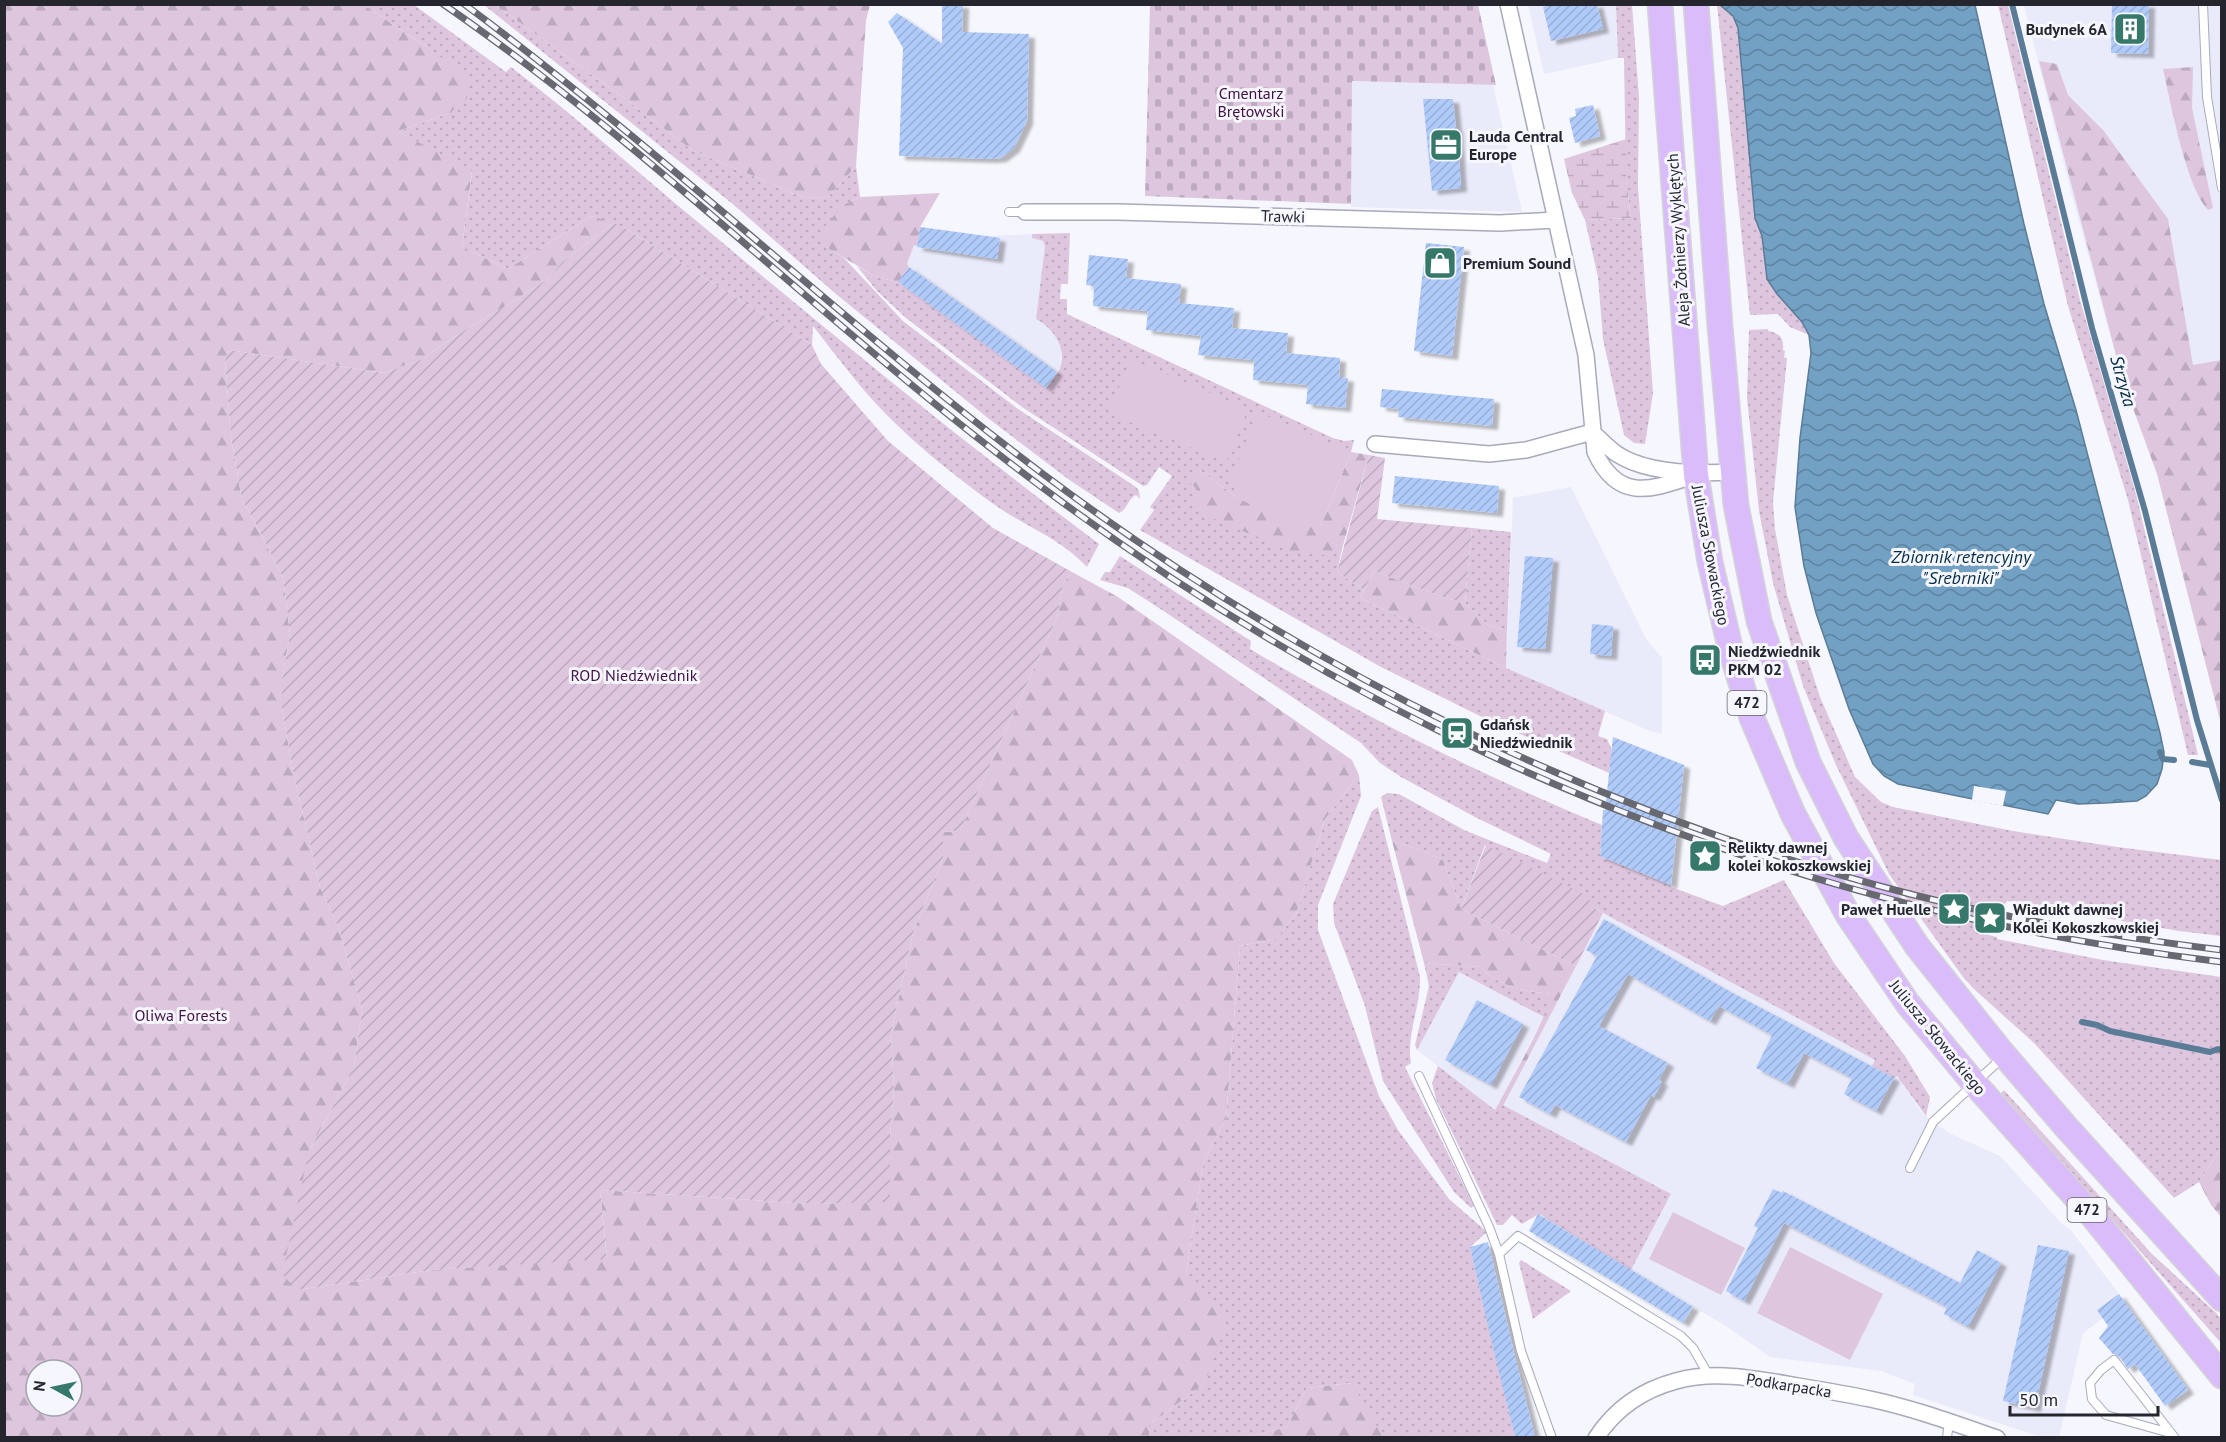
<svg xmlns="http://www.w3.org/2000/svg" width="2226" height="1442" viewBox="0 0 2226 1442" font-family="'PT Sans',sans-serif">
  <defs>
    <pattern id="grass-dots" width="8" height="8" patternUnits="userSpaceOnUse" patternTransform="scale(1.5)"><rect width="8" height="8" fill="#dec6df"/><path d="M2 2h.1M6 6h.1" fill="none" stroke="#beaac0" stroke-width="1.8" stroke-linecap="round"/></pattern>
    <pattern id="forest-firs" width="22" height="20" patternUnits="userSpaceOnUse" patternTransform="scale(1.5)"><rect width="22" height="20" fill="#dec6df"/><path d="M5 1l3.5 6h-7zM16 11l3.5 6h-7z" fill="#beaac0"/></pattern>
    <pattern id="wetland-marsh" width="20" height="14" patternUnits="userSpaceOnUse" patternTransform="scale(1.5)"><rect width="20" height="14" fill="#dec6df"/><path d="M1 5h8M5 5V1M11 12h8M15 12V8" fill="none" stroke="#beaac0"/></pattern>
    <pattern id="cemetery-stones" width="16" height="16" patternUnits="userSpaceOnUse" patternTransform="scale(1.5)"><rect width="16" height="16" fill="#dec6df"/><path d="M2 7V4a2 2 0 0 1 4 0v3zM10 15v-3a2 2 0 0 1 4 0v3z" fill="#beaac0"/></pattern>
    <pattern id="garden-furrows" width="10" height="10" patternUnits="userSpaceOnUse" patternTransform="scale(1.5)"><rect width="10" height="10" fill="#dec6df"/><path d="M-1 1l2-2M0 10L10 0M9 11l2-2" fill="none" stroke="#beaac0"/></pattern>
    <pattern id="water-waves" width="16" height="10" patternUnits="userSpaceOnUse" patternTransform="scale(1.5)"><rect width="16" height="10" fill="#72a1c4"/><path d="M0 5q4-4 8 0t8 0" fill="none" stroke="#5d83a0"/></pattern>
    <pattern id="building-hatch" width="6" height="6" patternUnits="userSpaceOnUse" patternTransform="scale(1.5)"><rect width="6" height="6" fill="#b0cbfa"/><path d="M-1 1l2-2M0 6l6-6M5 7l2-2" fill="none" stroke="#97aed7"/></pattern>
    <filter id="shadow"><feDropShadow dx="6" dy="4" stdDeviation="1.5" flood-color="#0004"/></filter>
  </defs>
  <rect width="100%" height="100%" fill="#f6f6fe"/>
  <path fill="#e9eafa" d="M 1528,5 L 1616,5 L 1618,58 L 1544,74 Z
    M 2024,5 L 2221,5 L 2221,360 L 2122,378 L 2071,192 Z
    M 1351,81 L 1493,85 L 1522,212 L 1351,207 Z
    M 920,227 L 990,236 L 1032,234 L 1032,238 L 1043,241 L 1045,246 L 1036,319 L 1046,324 L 1057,336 L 1061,348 L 1060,367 L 1046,388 L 898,282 L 909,267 L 907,264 L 914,245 L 917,245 Z
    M 1571,487 L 1646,639 L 1662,658 L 1662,734 L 1650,731 L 1506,668 L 1513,498 Z
    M 1603,913 L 1875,1060 L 1872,1067 L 1893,1078 L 1897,1076 L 1922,1113 L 1933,1122 L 1951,1134 L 2000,1156 L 2062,1224 L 2070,1229 L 2125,1302 L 2083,1333 L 2059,1437 L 2041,1437 L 1913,1395 L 1915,1384 L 1881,1371 L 1770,1357 L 1726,1326 L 1631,1270 L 1671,1195 L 1503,1106 Z
    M 1459,972 L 1544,1017 L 1495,1110 L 1417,1050 Z"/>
  <path fill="url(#grass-dots)" d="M 364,5 L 414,5 L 506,72 L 511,67 C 575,116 636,171 699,223 C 830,333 962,441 1099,544 L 1087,567 C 1060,538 1024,526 992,503 C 959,479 926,453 896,424 C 865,395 839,359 813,326 L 812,345 L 623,227 L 591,216 L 508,269 L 462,247 L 472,172 L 398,131 L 450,113 L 427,47 Z
    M 484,5 L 495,5 L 620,95 L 692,150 L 804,198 L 828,197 L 856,166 L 860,197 L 843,205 L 824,245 L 844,258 L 903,321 L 1018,409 L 1136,487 L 1139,491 L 1140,499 L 1136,495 C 1127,500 1127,510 1119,513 L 1068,479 L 989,419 L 836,294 L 734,205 Z
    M 1616,5 L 1632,5 L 1639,97 L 1638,187 L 1653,393 L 1645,444 L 1634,443 L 1624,435 L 1603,339 L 1598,277 L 1585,220 L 1631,218 L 1626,179 L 1624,58 L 1618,58 Z
    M 1717,5 C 1729,7 1734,17 1738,28 L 1755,218 L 1762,236 L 1764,256 L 1792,309 L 1802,322 L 1809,335 L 1790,327 L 1778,314 L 1750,315 Z
    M 1998,5 L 2008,5 L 2080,300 L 2136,494 L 2198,755 L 2188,755 L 2128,500 L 2068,306 Z
    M 1070,233 L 1068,284 L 1061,284 L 1060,299 L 1067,299 L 1067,314 L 1333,438 L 1344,441 L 1354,440 L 1351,452 L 1236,497 L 1197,468 C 1238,512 1273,572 1342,549 L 1337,572 L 1364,590 L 1360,598 L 1506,668 L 1605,711 L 1598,736 L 1607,739 L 1612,750 L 1609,773 L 1486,719 L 1381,667 L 1140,530 L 1154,510 L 1150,507 L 1172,476 L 1159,467 L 1147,485 L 1143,486 L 1022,407 L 906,318 L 877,291 L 857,266 L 876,277 L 898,282 L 1046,388 C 1050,382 1057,375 1060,368 C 1067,347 1053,328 1036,319 L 1045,246 L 1043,241 L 1032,238 L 1032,234 Z
    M 1768,329 L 1768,331 C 1780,333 1784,338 1783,350 L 1785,351 L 1784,358 L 1787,358 L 1773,502 L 1775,529 L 1787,595 L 1820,697 L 1855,777 L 1881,802 L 1893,807 L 2013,831 L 2117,847 L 2221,860 L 2221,936 L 2179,931 L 2007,901 L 2005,904 L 1995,902 L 1985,934 L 1997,937 L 1997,939 L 2103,960 L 2221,977 L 2221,1149 L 2199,1182 L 2174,1198 L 2035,1044 L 1974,989 L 1963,977 L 1889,874 L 1836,765 L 1803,686 L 1773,583 L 1759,511 L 1747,398 L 1749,330 Z
    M 1472,528 L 1511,532 L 1507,631 L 1488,625 L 1465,603 Z
    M 1120,556 L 1251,641 L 1250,649 C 1363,716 1481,775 1602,825 L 1600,856 L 1671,885 L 1671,887 L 1723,906 L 1784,880 L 1834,963 L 1905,1056 L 1930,1097 L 1926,1116 L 1897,1076 L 1894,1078 L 1872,1066 L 1875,1060 L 1603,913 L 1485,845 L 1461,909 L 1443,860 L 1424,851 L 1392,841 L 1381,797 L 1387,793 L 1399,794 L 1464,830 L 1547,863 L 1551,854 L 1475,817 L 1401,777 L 1380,763 L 1361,743 L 1162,610 L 1128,588 L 1100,580 L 1105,572 L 1110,572 Z
    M 1359,775 L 1361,796 L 1318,905 L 1318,930 L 1379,1096 L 1398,1130 L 1449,1199 L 1487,1232 L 1470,1247 L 1515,1437 L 1383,1437 L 1351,1383 L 1307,1388 L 1287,1427 L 1247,1437 L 1149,1437 L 1149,1425 L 1205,1383 L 1186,1274 L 1203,1164 L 1226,1118 L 1240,946 L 1276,939 L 1296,914 L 1325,819 Z
    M 1378,807 L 1420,977 C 1421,1006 1406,1034 1411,1063 L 1405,1067 L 1474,1206 L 1471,1208 L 1454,1192 L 1383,1081 L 1365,1006 L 1334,923 L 1333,904 L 1372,811 Z
    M 1424,963 L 1481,967 C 1498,987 1525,991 1550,994 L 1550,1000 L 1544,1017 L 1459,972 L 1417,1050 L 1415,1045 L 1429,986 Z
    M 1438,1066 L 1495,1110 L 1499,1103 L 1671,1194 L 1631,1270 L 1539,1214 L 1522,1224 L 1512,1215 L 1503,1225 L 1497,1225 L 1436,1099 L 1432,1083 Z
    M 2004,1090 L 2152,1254 L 2216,1313 L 2221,1319 L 2221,1343 L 2001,1093 Z
    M 1521,1260 L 1571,1291 L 1533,1319 L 1519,1263 Z"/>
  <path fill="url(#forest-firs)" fill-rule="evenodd" d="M 5,5 L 364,5 L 427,47 L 469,78 L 467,98 L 450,113 L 398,131 L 472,171 L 462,247 L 508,269 L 591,216 L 614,223 L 561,263 L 548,279 L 509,304 L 468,328 L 420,360 L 384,373 L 229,350 L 225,360 L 231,438 L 242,500 L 255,522 L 283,578 L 290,633 L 282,680 L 282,708 L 293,771 L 320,887 L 339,929 L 362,1009 L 354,1067 L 309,1151 L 297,1290 L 431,1270 L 607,1258 L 600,1190 L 813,1204 L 890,1201 L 890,1136 L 894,1090 L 891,1033 L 913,933 L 943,858 L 943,832 L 960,831 L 1057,618 L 1063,584 L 1072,572 L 1118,597 L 1352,760 L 1359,775 L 1325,819 L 1296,914 L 1276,939 L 1240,946 L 1226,1118 L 1203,1164 L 1186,1274 L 1227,1320 L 1205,1383 L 1149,1425 L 1149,1437 L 5,1438 ZM 36,1370 L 72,1370 L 72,1406 L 36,1406 Z
    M 495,5 L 870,5 L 866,20 L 856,166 L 828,197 L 804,198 L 692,150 L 620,95 Z
    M 2039,61 L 2057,64 L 2068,95 L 2103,130 L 2168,219 L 2193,365 L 2221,360 L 2221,724 L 2157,474 L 2122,378 Z
    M 2193,67 L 2192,108 L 2213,208 L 2208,210 C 2186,186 2171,104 2163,69 Z
    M 940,193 L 920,227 L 917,246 L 914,245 L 907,264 L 909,267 L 898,282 L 876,277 L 823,245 L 824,227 L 843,205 L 860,197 Z
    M 1351,452 L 1369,455 L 1342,549 L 1326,555 L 1293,553 L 1261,538 L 1223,524 L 1198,509 L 1194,498 L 1198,490 L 1189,482 L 1188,475 L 1197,468 L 1236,497 L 1321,525 Z
    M 1374,571 L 1445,598 L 1465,603 L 1488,625 L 1507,631 L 1506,668 L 1360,598 Z
    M 1392,841 L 1424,851 L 1443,860 L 1461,909 L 1576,966 L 1503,1106 L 1499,1103 C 1509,1083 1551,1012 1550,994 C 1525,991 1498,987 1481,967 L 1424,963 Z
    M 2221,1149 L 2221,1217 L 2211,1205 L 2199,1182 Z
    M 1352,1383 L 1383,1437 L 1247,1437 L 1287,1427 L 1307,1388 Z"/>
  <path fill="url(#wetland-marsh)" d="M 1626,139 L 1626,179 L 1631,218 L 1585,220 L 1572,193 L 1564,159 Z"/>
  <path fill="url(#cemetery-stones)" d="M 1150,5 L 1478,5 L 1496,85 L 1352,81 L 1351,204 L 1145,196 Z"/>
  <path fill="#dec6df" d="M 1131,359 L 1248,409 L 1226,462 L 1108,413 Z
    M 1258,412 L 1351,452 L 1321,525 L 1297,529 L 1236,497 L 1231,477 Z
    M 1673,1212 L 1745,1248 L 1721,1295 L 1649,1259 Z
    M 1790,1247 L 1883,1294 L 1850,1360 L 1757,1313 Z"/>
  <path fill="url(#garden-furrows)" d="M 614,223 L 623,227 L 812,345 L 821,364 L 888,441 L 993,528 L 1072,572 L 1063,584 L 1057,618 L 960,831 L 943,832 L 943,858 L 913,933 L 891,1033 L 894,1090 L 890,1136 L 890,1202 L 813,1204 L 600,1190 L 607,1259 L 431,1270 L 297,1290 L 282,1274 L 309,1151 L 354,1067 L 362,1009 L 339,929 L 320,887 L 293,771 L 282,708 L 282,680 L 290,633 L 283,578 L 255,522 L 242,500 L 231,438 L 225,360 L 229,350 L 384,373 L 420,360 L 468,328 L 509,304 L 548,279 L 561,263 Z
    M 1369,455 L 1385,458 L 1377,519 L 1472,528 L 1465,603 L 1445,598 L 1374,571 L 1364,590 L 1337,572 Z
    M 1486,845 L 1587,896 L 1594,908 L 1603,913 L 1576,966 L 1461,909 Z"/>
  <path fill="url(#water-waves)" stroke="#5b7c97" stroke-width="1.5" d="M 1720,5 L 1975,5 L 2024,224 L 2044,304 L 2076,410 L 2160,733 L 2164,752 L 2162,769 L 2157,784 L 2146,796 L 2137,801 L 2105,803 L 2078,804 L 2056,800 L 2048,814 L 1898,784 L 1884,776 L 1873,764 L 1849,709 L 1816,613 L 1804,566 L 1795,507 L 1800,438 L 1811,353 L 1809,335 L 1802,322 L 1777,294 L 1767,279 L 1762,236 L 1755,218 L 1738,28 L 1733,16 Z"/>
  <path fill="#f6f6fe" d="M 1974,786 L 2006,791 L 2003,806 L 1972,800 Z"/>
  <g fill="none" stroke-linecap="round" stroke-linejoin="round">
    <path stroke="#5b7c97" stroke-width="6" d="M 2012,4 L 2092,328 L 2145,511 L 2197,720 L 2222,800
      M 2160,752 L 2163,759 L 2174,760
      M 2192,762 L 2210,765
      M 2082,1022 L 2097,1025 L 2110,1031 L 2210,1052 L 2218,1049 L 2222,1051"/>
  </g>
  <path fill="url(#building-hatch)" filter="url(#shadow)" d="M 942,4 L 963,4 L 962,32 L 1029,34 L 1027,121 L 1014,148 L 1001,158 L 991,159 L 899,156 L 903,48 L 888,22 L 897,13 L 942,44 Z
    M 1552,4 L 1597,4 L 1603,29 L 1551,41 L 1543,7 Z
    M 2112,4 L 2149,4 L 2148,54 L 2111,53 Z
    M 1423,99 L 1453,99 L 1456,128 L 1457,128 L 1461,188 L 1432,191 Z
    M 1593,105 L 1600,136 L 1575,143 L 1569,118 L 1576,116 L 1575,109 Z
    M 920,227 L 1000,238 L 997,259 L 917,247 Z
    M 1426,243 L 1464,247 L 1452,356 L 1414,351 Z
    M 1089,255 L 1128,259 L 1126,278 L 1181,284 L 1179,303 L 1234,308 L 1232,328 L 1288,333 L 1286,353 L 1340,358 L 1339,377 L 1348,378 L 1345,408 L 1306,404 L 1308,385 L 1253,380 L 1254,360 L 1198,355 L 1201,336 L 1146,330 L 1148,311 L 1093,306 L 1094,286 L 1086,285 Z
    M 909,267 L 1057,372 L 1046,388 L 898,282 Z
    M 1382,389 L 1494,399 L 1492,426 L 1398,417 L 1399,409 L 1380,407 Z
    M 1395,476 L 1499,486 L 1497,513 L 1392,503 Z
    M 1525,556 L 1553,558 L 1545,649 L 1517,647 Z
    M 1592,624 L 1613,626 L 1611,656 L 1590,654 Z
    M 1613,737 L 1684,765 L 1671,885 L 1600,856 L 1603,810 L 1605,810 Z
    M 1604,919 L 1727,990 L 1894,1078 L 1876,1111 L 1844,1094 L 1852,1078 L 1804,1053 L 1788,1084 L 1756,1068 L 1772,1035 L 1719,1006 L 1710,1021 L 1628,974 L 1599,1026 L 1668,1063 L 1659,1080 L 1662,1082 L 1654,1097 L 1651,1095 L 1626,1142 L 1555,1105 L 1550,1114 L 1519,1097 L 1597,956 L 1586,950 Z
    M 1477,1000 L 1523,1024 L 1491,1085 L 1445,1060 Z
    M 1773,1189 L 1782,1193 L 1783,1191 L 1960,1283 L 1977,1250 L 2001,1263 L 1968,1327 L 1944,1314 L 1947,1307 L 1784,1223 L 1744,1301 L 1726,1291 L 1758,1228 L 1754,1226 Z
    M 1538,1214 L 1693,1307 L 1683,1323 L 1529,1231 Z
    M 1488,1242 L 1515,1357 L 1535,1437 L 1515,1437 L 1494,1352 L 1470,1247 Z
    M 2038,1245 L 2069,1251 L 2035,1408 L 2003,1401 Z
    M 2119,1294 L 2188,1390 L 2165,1406 L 2135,1364 L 2128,1369 L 2119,1356 L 2113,1354 L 2099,1338 L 2108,1326 L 2097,1310 Z"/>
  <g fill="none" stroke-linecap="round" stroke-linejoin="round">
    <g stroke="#a8a9bb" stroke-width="10">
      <path id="service" d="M 2203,4 L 2207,97 L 2222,188
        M 1009,212 L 1025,212
        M 1419,1076 L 1489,1227 L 1499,1254
        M 1910,1168 L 1933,1122 L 2002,1058
        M 2170,1433 L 2106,1415 L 2092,1399 L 2090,1383 L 2101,1370 L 2114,1360 L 2175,1438
        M 1552,1438 L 1521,1351 L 1499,1254 L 1518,1236 L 1681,1336 L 1693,1348 L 1709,1376
        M 1947,1438 L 1949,1421"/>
    </g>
    <g stroke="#a8a9bb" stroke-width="18">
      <path id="minor" d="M 1508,4 L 1586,355 L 1595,452 C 1619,504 1653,489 1696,475
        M 1025,212 L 1118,212 L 1500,223 L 1556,220
        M 1592,432 C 1600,439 1608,448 1617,454 C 1647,474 1697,474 1732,472
        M 1375,444 L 1489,454 L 1526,450 L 1592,432
        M 1596,1438 C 1615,1409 1642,1390 1676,1381 C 1716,1370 1758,1379 1798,1386 C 1822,1390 1846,1394 1870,1399 C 1913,1408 1956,1424 1997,1438"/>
    </g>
    <g stroke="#d3d4d5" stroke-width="27">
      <path id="primary" d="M 1660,4 L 1696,475 L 1710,562 L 1731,651 L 1752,718 L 1793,814 L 1848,915 L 1908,1004 L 1975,1084 L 2091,1214 L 2222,1376
        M 1696,4 L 1720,326 L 1736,505 L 1759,621 L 1808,762 L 1846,838 L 1917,946 L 1999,1049 L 2067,1128 L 2222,1299"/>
    </g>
    <use href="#service" stroke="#fff" stroke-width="8"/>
    <use href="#minor" stroke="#fff" stroke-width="15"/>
    <use href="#primary" stroke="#dabcfb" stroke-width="24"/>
    <g stroke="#686870" stroke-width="7">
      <path id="rail" d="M 443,4 C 639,139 809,308 997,453 C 1358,734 1767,907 2222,962
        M 464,4 C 664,152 844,324 1043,474 C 1301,667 1597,814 1910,894 C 2013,920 2117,937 2222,950"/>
    </g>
    <use href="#rail" stroke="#f6f6fe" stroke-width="4.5" stroke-dasharray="14" stroke-linecap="butt"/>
  </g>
  <defs>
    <g id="building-square" transform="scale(1.725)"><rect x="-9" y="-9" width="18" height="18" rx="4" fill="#36796a" stroke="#f6f6fe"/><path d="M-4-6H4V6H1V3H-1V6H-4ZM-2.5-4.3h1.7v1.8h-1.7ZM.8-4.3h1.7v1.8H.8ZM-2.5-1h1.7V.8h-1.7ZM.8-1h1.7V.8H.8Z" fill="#fff"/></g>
    <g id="office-square" transform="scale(1.725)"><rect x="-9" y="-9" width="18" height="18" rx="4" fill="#36796a" stroke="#f6f6fe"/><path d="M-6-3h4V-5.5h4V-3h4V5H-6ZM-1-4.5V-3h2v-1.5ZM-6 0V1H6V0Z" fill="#fff"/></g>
    <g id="shop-square" transform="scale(1.725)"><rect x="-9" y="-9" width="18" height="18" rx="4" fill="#36796a" stroke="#f6f6fe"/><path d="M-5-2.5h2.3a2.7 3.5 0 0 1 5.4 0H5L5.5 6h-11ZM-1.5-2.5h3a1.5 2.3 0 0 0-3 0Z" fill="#fff"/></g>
    <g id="bus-square" transform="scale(1.725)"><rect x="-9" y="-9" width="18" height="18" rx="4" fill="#36796a" stroke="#f6f6fe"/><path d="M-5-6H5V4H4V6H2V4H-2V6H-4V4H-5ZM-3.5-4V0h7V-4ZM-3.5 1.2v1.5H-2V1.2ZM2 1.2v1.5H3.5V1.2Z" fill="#fff"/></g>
    <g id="station-square" transform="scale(1.725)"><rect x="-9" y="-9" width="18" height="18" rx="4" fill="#36796a" stroke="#f6f6fe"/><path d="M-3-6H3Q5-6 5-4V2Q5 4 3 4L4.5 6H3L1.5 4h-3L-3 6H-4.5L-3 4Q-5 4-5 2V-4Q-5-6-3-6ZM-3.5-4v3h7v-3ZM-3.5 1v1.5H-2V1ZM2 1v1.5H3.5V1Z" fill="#fff"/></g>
    <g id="sight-square" transform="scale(1.725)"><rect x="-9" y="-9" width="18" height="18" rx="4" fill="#36796a" stroke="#f6f6fe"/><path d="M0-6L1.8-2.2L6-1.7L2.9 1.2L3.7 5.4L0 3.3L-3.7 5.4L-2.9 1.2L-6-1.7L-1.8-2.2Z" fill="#fff"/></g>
  </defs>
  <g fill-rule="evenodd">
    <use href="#building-square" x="2130" y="29"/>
    <use href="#office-square" x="1446" y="145"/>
    <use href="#shop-square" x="1440" y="263"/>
    <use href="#bus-square" x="1705" y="660"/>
    <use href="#station-square" x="1457" y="733"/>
    <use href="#sight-square" x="1705" y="856"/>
    <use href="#sight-square" x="1954" y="909"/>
    <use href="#sight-square" x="1990" y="918"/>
  </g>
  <g text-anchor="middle" stroke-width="6" stroke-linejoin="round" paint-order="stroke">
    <g fill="#f6f6fe" stroke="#64646c" stroke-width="1.5">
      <rect x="1727.5" y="691" width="39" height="24" rx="4.5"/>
      <rect x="2067.5" y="1198" width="39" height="24" rx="4.5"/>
    </g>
    <g font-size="15" font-weight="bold" fill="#25262d">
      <text x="1747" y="708">472</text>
      <text x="2087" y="1215">472</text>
    </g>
    <g font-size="16" font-weight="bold" fill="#25262d" stroke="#f6f6fe" text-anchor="start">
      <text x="2107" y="35" text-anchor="end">Budynek 6A</text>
      <text x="1469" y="142">Lauda Central<tspan x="1469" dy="18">Europe</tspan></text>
      <text x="1463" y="269">Premium Sound</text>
      <text x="1728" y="657">Niedźwiednik<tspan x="1728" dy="18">PKM 02</tspan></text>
      <text x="1480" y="730">Gdańsk<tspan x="1480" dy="18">Niedźwiednik</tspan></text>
      <text x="1728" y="853">Relikty dawnej<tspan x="1728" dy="18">kolei kokoszkowskiej</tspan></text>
      <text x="1931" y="915" text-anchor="end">Paweł Huelle</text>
      <text x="2013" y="915">Wiadukt dawnej<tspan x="2013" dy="18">Kolei Kokoszkowskiej</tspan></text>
    </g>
    <g font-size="16" fill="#421144" stroke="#f6f6fe">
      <text x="1251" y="99">Cmentarz<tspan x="1251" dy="18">Brętowski</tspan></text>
      <text x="634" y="681">ROD Niedźwiednik</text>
      <text x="181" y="1021">Oliwa Forests</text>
    </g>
    <g font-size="16" fill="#25262d" stroke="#f6f6fe">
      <text transform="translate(1283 216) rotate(2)" y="6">Trawki</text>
      <text transform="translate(1678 240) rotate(-94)" y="6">Aleja Żołnierzy Wyklętych</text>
      <text transform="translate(1711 555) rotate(79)" y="6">Juliusza Słowackiego</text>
      <text transform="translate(1938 1037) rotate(51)" y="6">Juliusza Słowackiego</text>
      <text transform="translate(1789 1385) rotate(9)" y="6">Podkarpacka</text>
    </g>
    <g font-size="18" font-style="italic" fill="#042c44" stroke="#f6f6fe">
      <text transform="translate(2123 381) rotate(74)" y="6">Strzyża</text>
      <text x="1961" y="563">Zbiornik retencyjny<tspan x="1961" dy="21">"Srebrniki"</tspan></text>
    </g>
  </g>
  <rect width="2226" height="1442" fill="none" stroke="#25262d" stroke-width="12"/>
  <g transform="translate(54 1388) rotate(278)"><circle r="28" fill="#f6f6fe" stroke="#a2a3aa" stroke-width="1.5"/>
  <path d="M0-4.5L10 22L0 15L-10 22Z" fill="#36796a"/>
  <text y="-9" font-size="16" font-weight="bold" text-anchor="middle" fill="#25262d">N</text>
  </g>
  <path d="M2010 1406v9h148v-9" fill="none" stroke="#25262d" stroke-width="3"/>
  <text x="2019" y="1406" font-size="18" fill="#25262d" stroke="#f6f6fe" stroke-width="4.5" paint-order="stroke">50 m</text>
</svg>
